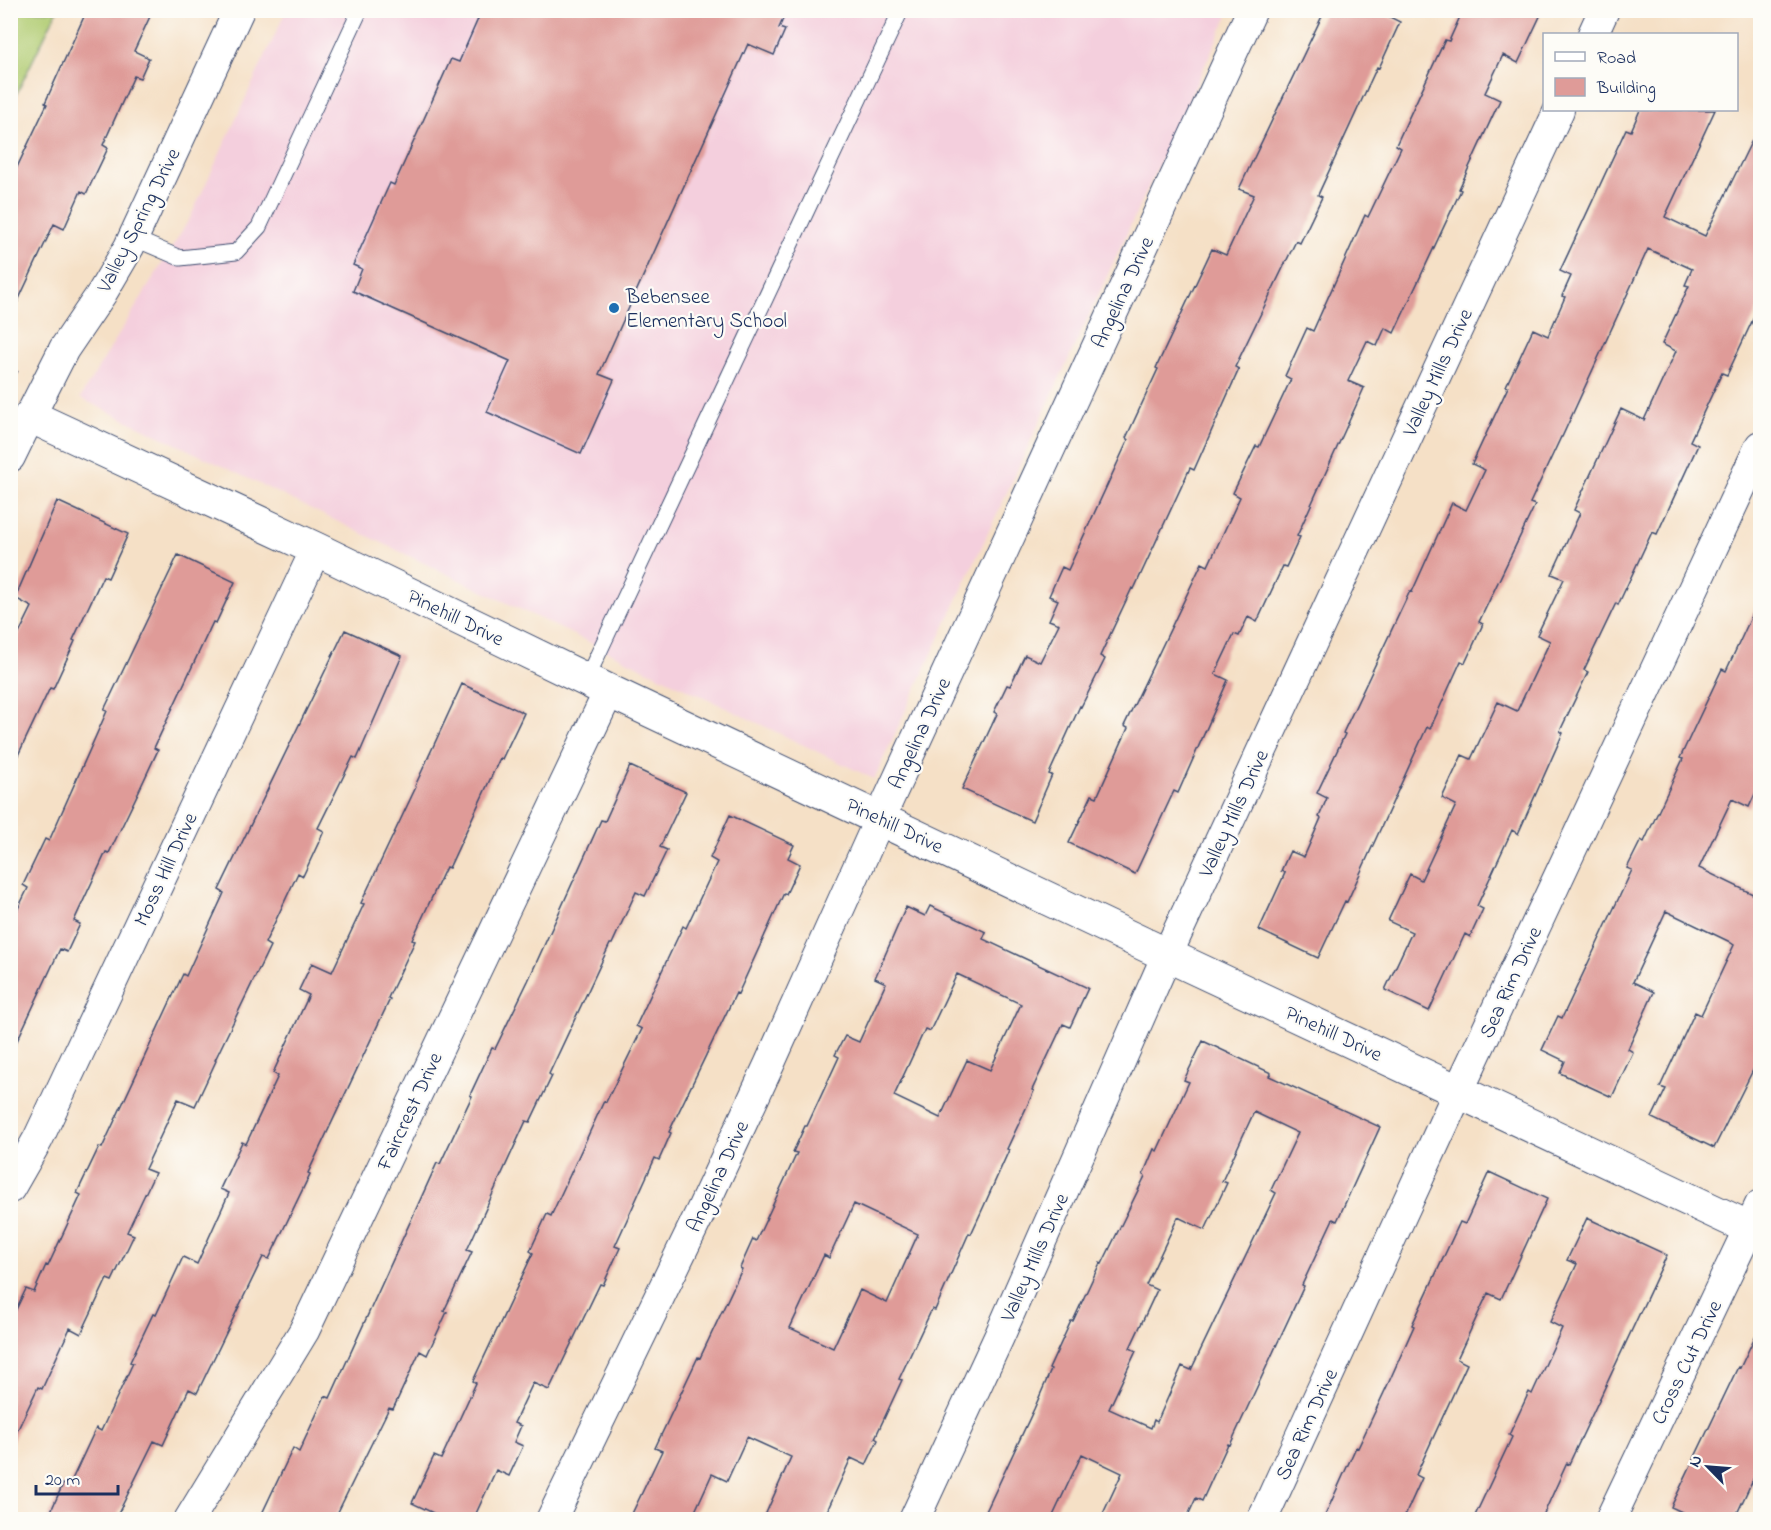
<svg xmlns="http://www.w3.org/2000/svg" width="1771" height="1530" viewBox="0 0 1771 1530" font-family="'Indie Flower',sans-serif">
  <rect width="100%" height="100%" fill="#fdfcf7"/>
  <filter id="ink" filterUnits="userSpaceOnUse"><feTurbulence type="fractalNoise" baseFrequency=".0167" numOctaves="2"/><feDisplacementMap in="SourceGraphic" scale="12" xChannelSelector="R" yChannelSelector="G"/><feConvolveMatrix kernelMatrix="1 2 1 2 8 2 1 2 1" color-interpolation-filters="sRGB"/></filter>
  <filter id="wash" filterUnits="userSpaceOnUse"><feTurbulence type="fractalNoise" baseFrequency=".008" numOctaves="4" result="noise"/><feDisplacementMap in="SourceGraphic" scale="24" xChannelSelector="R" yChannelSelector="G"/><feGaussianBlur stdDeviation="1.35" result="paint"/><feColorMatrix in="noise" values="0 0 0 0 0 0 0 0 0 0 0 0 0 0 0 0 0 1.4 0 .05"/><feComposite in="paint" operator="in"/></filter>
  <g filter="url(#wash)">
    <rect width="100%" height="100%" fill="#f5e0c6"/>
    <path fill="#f4cfdd" d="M 286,11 L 1230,11 L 874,779 L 80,398 L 190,218 Z"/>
    <path fill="#b1cc72" stroke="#667e68" stroke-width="1.5" d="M 11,10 L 57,11 L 11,105 L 10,11 Z"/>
    <g id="blocks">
      <path fill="#df9b98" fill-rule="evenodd" d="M 87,10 L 153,10 L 134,51 L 149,58 L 140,78 L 134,76 L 103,145 L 108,148 L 86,194 L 81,191 L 64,229 L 54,224 L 10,318 L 10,182 L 47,104 L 45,103 Z
        M 482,10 L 787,10 L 779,28 L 785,30 L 774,55 L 748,44 L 599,374 L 614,380 L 581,454 L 487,412 L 510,361 L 353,291 L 362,269 L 353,265 L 390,183 L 394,185 L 451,59 L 459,62 Z
        M 1325,10 L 1376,10 L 1400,22 L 1379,68 L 1377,67 L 1318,195 L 1322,197 L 1300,243 L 1296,241 L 1235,367 L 1239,369 L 1194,470 L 1190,468 L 1134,589 L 1132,588 L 1100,656 L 1105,659 L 1081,707 L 1080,706 L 1049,774 L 1052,775 L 1032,821 L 962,789 L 997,714 L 994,712 L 1007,685 L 1010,686 L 1025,655 L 1040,662 L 1059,624 L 1049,620 L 1058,600 L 1049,596 L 1062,567 L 1068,570 L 1128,440 L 1126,438 L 1158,369 L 1156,368 L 1212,249 L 1226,255 L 1254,195 L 1239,189 Z
        M 1463,10 L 1543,10 L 1518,63 L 1503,55 L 1485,93 L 1500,100 L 1459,189 L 1461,190 L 1394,333 L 1385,328 L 1377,346 L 1367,341 L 1348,381 L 1364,388 L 1297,536 L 1300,537 L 1286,567 L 1283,566 L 1257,622 L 1248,617 L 1239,636 L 1234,634 L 1215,674 L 1228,680 L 1178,793 L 1174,791 L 1135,874 L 1069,843 L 1092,795 L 1097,797 L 1128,728 L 1124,726 L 1202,563 L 1208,566 L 1240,497 L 1233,493 L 1256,446 L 1259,447 L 1291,379 L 1285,376 L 1307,328 L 1313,331 L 1365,215 L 1368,217 L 1401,148 L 1396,145 L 1445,40 L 1449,41 Z
        M 1640,110 L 1715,110 L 1665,217 L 1705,236 L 1761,122 L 1761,302 L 1727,375 L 1722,373 L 1690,441 L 1698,445 L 1657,534 L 1652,532 L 1618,605 L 1616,603 L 1584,670 L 1588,672 L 1560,731 L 1563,733 L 1518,834 L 1512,830 L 1477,906 L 1483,909 L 1470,937 L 1465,934 L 1429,1011 L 1385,990 L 1412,932 L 1388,921 L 1410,874 L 1421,880 L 1456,805 L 1442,798 L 1462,755 L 1471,759 L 1498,702 L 1517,711 L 1550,641 L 1537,635 L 1564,579 L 1552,574 L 1580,513 L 1574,510 L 1621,409 L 1644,420 L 1676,351 L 1662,344 L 1689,286 L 1685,285 L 1692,269 L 1648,249 L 1562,437 L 1561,437 L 1530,503 L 1535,505 L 1479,622 L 1483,624 L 1465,663 L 1461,661 L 1430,729 L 1427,727 L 1347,902 L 1345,901 L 1318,958 L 1259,930 L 1285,873 L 1281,871 L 1290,851 L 1304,857 L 1321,818 L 1319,817 L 1327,798 L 1317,793 L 1345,734 L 1343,733 L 1410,591 L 1412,592 L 1452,503 L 1466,510 L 1485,470 L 1472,464 L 1508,387 L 1506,386 L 1519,359 L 1533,329 L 1548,336 L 1565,297 L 1562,296 L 1571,276 L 1560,271 L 1626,129 L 1631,131 Z
        M 57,501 L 128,534 L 108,578 L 103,576 L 73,640 L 75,641 L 53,689 L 50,688 L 10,772 L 10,652 L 32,607 L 15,598 Z
        M 178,555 L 235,582 L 216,623 L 213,622 L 154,748 L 158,750 L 137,795 L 109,853 L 106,852 L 74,921 L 80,924 L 67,952 L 60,949 L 10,1056 L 10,925 L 28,888 L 23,885 L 45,839 L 49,841 L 107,711 L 104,710 Z
        M 1761,596 L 1761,781 L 1749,807 L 1732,799 L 1699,868 L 1761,898 L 1761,1054 L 1714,1148 L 1652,1118 L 1666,1089 L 1660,1087 L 1695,1012 L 1701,1015 L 1734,945 L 1728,941 L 1666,911 L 1633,982 L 1654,992 L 1628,1049 L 1633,1052 L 1612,1097 L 1560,1073 L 1565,1061 L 1542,1050 L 1558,1016 L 1562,1018 L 1589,961 L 1632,870 L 1627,868 L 1641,840 L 1644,842 L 1683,759 L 1680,758 L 1695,726 L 1722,669 L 1726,671 Z
        M 345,630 L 402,656 L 357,759 L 353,757 L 318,828 L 324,831 L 303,876 L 298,873 L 265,943 L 270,946 L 215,1060 L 216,1061 L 195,1106 L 178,1099 L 145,1169 L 155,1173 L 127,1232 L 134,1235 L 112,1281 L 107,1279 L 81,1334 L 70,1328 L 42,1389 L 38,1387 L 10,1446 L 10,1322 L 26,1289 L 34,1292 L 46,1265 L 48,1266 L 81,1195 L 77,1193 L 99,1147 L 102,1148 L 183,974 L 186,976 L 224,893 L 219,890 Z
        M 462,684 L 524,713 L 502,759 L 500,758 L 449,868 L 446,867 L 412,940 L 415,941 L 388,998 L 390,999 L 308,1173 L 310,1174 L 269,1259 L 263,1257 L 197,1393 L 189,1389 L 163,1445 L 154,1441 L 115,1520 L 47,1520 L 63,1484 L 69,1486 L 96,1428 L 101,1431 L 133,1363 L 130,1362 L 153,1314 L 156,1315 L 183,1257 L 197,1264 L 229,1193 L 220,1189 L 242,1142 L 246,1144 L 278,1076 L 273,1073 L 309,995 L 299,990 L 312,963 L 332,972 L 364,904 L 361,903 L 416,787 L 415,786 Z
        M 630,766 L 686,792 L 660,847 L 667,850 L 645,896 L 636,892 L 612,944 L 610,944 L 549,1074 L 552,1076 L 530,1122 L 526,1121 L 467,1250 L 472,1252 L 444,1311 L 447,1312 L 427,1355 L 420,1351 L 393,1409 L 389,1408 L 334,1520 L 259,1520 L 293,1448 L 299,1452 L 325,1396 L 330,1398 L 437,1163 L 440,1164 L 472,1096 L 470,1095 L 492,1048 L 495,1049 L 528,981 L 601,820 L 605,821 Z
        M 730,815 L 794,845 L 788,858 L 800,864 L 786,894 L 784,893 L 738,994 L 736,993 L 669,1132 L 671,1133 L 659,1160 L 655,1158 L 615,1246 L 620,1248 L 603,1285 L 600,1284 L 549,1390 L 533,1383 L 514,1423 L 521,1426 L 514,1442 L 523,1446 L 509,1476 L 496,1470 L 473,1520 L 448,1520 L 412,1503 L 434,1456 L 441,1459 L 476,1383 L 473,1381 L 533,1253 L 530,1251 L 547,1214 L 551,1216 L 604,1101 L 606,1102 L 642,1029 L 636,1026 L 683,926 L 686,928 L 717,862 L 710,858 Z
        M 930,906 L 986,932 L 983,939 L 1088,988 L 1070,1027 L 1063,1024 L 1032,1090 L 1034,1091 L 1007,1149 L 1009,1150 L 983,1208 L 971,1234 L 969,1233 L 935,1310 L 932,1309 L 899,1379 L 902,1380 L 875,1438 L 878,1440 L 866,1465 L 851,1458 L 823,1520 L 763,1520 L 791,1457 L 747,1437 L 727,1481 L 712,1474 L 691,1520 L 629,1520 L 662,1451 L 655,1448 L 698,1357 L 700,1358 L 742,1269 L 740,1268 L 753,1239 L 756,1241 L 797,1153 L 793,1152 L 805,1126 L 807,1126 L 839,1057 L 835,1055 L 845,1036 L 859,1042 L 886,983 L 875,978 L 906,907 L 925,916 ZM 957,974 L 1021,1004 L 990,1070 L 967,1060 L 940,1118 L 894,1096 L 925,1029 L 930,1031 ZM 854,1204 L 918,1234 L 887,1303 L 860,1290 L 833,1348 L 790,1328 L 824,1255 L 829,1258 Z
        M 1203,1041 L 1271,1073 L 1269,1076 L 1380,1127 L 1337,1221 L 1333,1219 L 1302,1285 L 1304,1286 L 1230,1445 L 1228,1444 L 1202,1501 L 1196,1498 L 1186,1520 L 1100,1520 L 1122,1473 L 1082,1454 L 1051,1520 L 982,1520 L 1034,1409 L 1051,1370 L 1049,1369 L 1071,1321 L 1073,1321 L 1100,1263 L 1102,1264 L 1145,1176 L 1143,1175 L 1154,1149 L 1157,1151 L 1189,1082 L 1184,1080 ZM 1254,1112 L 1298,1133 L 1271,1190 L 1276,1193 L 1191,1370 L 1182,1366 L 1157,1422 L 1154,1420 L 1151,1428 L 1109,1409 L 1136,1351 L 1130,1348 L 1157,1290 L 1146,1285 L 1178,1217 L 1205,1230 L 1227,1183 L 1222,1181 Z
        M 1489,1172 L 1547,1199 L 1501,1299 L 1488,1293 L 1457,1359 L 1467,1364 L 1416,1475 L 1422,1478 L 1403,1520 L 1323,1520 L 1356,1447 L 1358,1448 L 1388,1384 L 1414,1326 L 1412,1325 L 1460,1222 L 1465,1224 Z
        M 1587,1218 L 1667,1255 L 1569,1464 L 1567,1463 L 1541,1520 L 1473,1520 L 1512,1437 L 1509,1435 L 1529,1392 L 1532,1394 L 1562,1328 L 1550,1322 L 1577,1264 L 1567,1260 Z
        M 1761,1324 L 1761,1462 L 1734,1520 L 1681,1520 L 1684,1513 L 1671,1507 L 1738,1367 L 1740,1368 Z"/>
    </g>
  </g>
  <g filter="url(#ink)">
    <use href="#blocks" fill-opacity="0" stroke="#3c4a6e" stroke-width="1.5"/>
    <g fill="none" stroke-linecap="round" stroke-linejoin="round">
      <g stroke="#3c4a6e" stroke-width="17">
        <path id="service" d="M 133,238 L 180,258 L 236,252 L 259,227 L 360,10
          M 586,680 L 901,10"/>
      </g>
      <g stroke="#3c4a6e" stroke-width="32">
        <path id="minor" d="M 1593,34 L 1604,10
          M 10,457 L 30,416 L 64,349 L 102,293 L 129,247 L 239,10
          M 10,1188 L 38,1139 L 316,549
          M 189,1520 L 304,1331 L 609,691
          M 551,1520 L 702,1209 L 769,1065 L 880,818 L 1252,10
          M 914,1520 L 999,1337 L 1167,955 L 1559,110
          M 1262,1520 L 1458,1092 L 1760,446
          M 1610,1520 L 1760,1205"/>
      </g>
      <g stroke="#3c4a6e" stroke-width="35">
        <path id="tertiary" d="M 30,416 L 316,549 L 609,691 L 1167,955 L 1760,1233"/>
      </g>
      <path stroke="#3c4a6e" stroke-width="4" stroke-dasharray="4.5 4.5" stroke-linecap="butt" d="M 10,382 L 17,370"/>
      <use href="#service" stroke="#fff" stroke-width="15"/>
      <use href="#minor" stroke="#fff" stroke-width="30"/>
      <use href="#tertiary" stroke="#fff" stroke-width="33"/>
    </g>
  </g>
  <circle fill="#1f6fb2" stroke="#fdfcf7" stroke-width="2" cx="614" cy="308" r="6"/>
  <g text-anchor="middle" stroke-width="4.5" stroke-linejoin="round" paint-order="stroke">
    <g font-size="21" fill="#1b2f5e" stroke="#fdfcf7">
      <text transform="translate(138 220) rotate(-63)" y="7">Valley Spring Drive</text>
      <text transform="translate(1122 292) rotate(-65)" y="7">Angelina Drive</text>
      <text transform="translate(1437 372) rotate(-65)" y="7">Valley Mills Drive</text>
      <text transform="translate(456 617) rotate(26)" y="7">Pinehill Drive</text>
      <text transform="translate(919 733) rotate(-65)" y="7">Angelina Drive</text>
      <text transform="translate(1233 813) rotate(-65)" y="7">Valley Mills Drive</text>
      <text transform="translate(895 825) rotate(25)" y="7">Pinehill Drive</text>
      <text transform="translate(165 869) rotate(-65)" y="7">Moss Hill Drive</text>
      <text transform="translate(1510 982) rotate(-65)" y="7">Sea Rim Drive</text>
      <text transform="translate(1334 1033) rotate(25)" y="7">Pinehill Drive</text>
      <text transform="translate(409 1111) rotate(-65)" y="7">Faircrest Drive</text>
      <text transform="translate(717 1176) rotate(-65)" y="7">Angelina Drive</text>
      <text transform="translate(1034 1257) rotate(-66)" y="7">Valley Mills Drive</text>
      <text transform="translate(1686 1362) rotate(-64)" y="7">Cross Cut Drive</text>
      <text transform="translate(1306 1424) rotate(-65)" y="7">Sea Rim Drive</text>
    </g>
    <g font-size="21" fill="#1b2f5e" stroke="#fdfcf7" text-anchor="start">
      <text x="626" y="303">Bebensee<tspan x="626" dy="24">Elementary School</tspan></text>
    </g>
  </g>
  <rect width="1771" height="1530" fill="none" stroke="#fdfcf7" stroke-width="36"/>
  <rect x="1543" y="33" width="195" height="78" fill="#fdfcf7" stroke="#a3aaba" stroke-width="1.5"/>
  <rect x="1555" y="52" width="30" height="9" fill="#ffffff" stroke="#a3aaba" stroke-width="1.5"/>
  <text x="1597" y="63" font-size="18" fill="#1b2f5e">Road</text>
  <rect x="1555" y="78" width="30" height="18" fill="#df9b98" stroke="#a3aaba" stroke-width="1.5"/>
  <text x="1597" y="93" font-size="18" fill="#1b2f5e">Building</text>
  <g transform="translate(1708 1467) rotate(295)" stroke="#fdfcf7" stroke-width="4.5" paint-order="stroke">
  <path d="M0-4.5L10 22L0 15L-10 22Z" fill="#1b2f5e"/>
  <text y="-9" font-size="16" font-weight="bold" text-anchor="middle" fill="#1b2f5e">N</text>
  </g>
  <path d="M36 1485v9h82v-9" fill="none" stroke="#1b2f5e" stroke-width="3"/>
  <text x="45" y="1485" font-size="18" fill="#1b2f5e" stroke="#fdfcf7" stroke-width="4.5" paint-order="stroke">20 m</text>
</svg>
